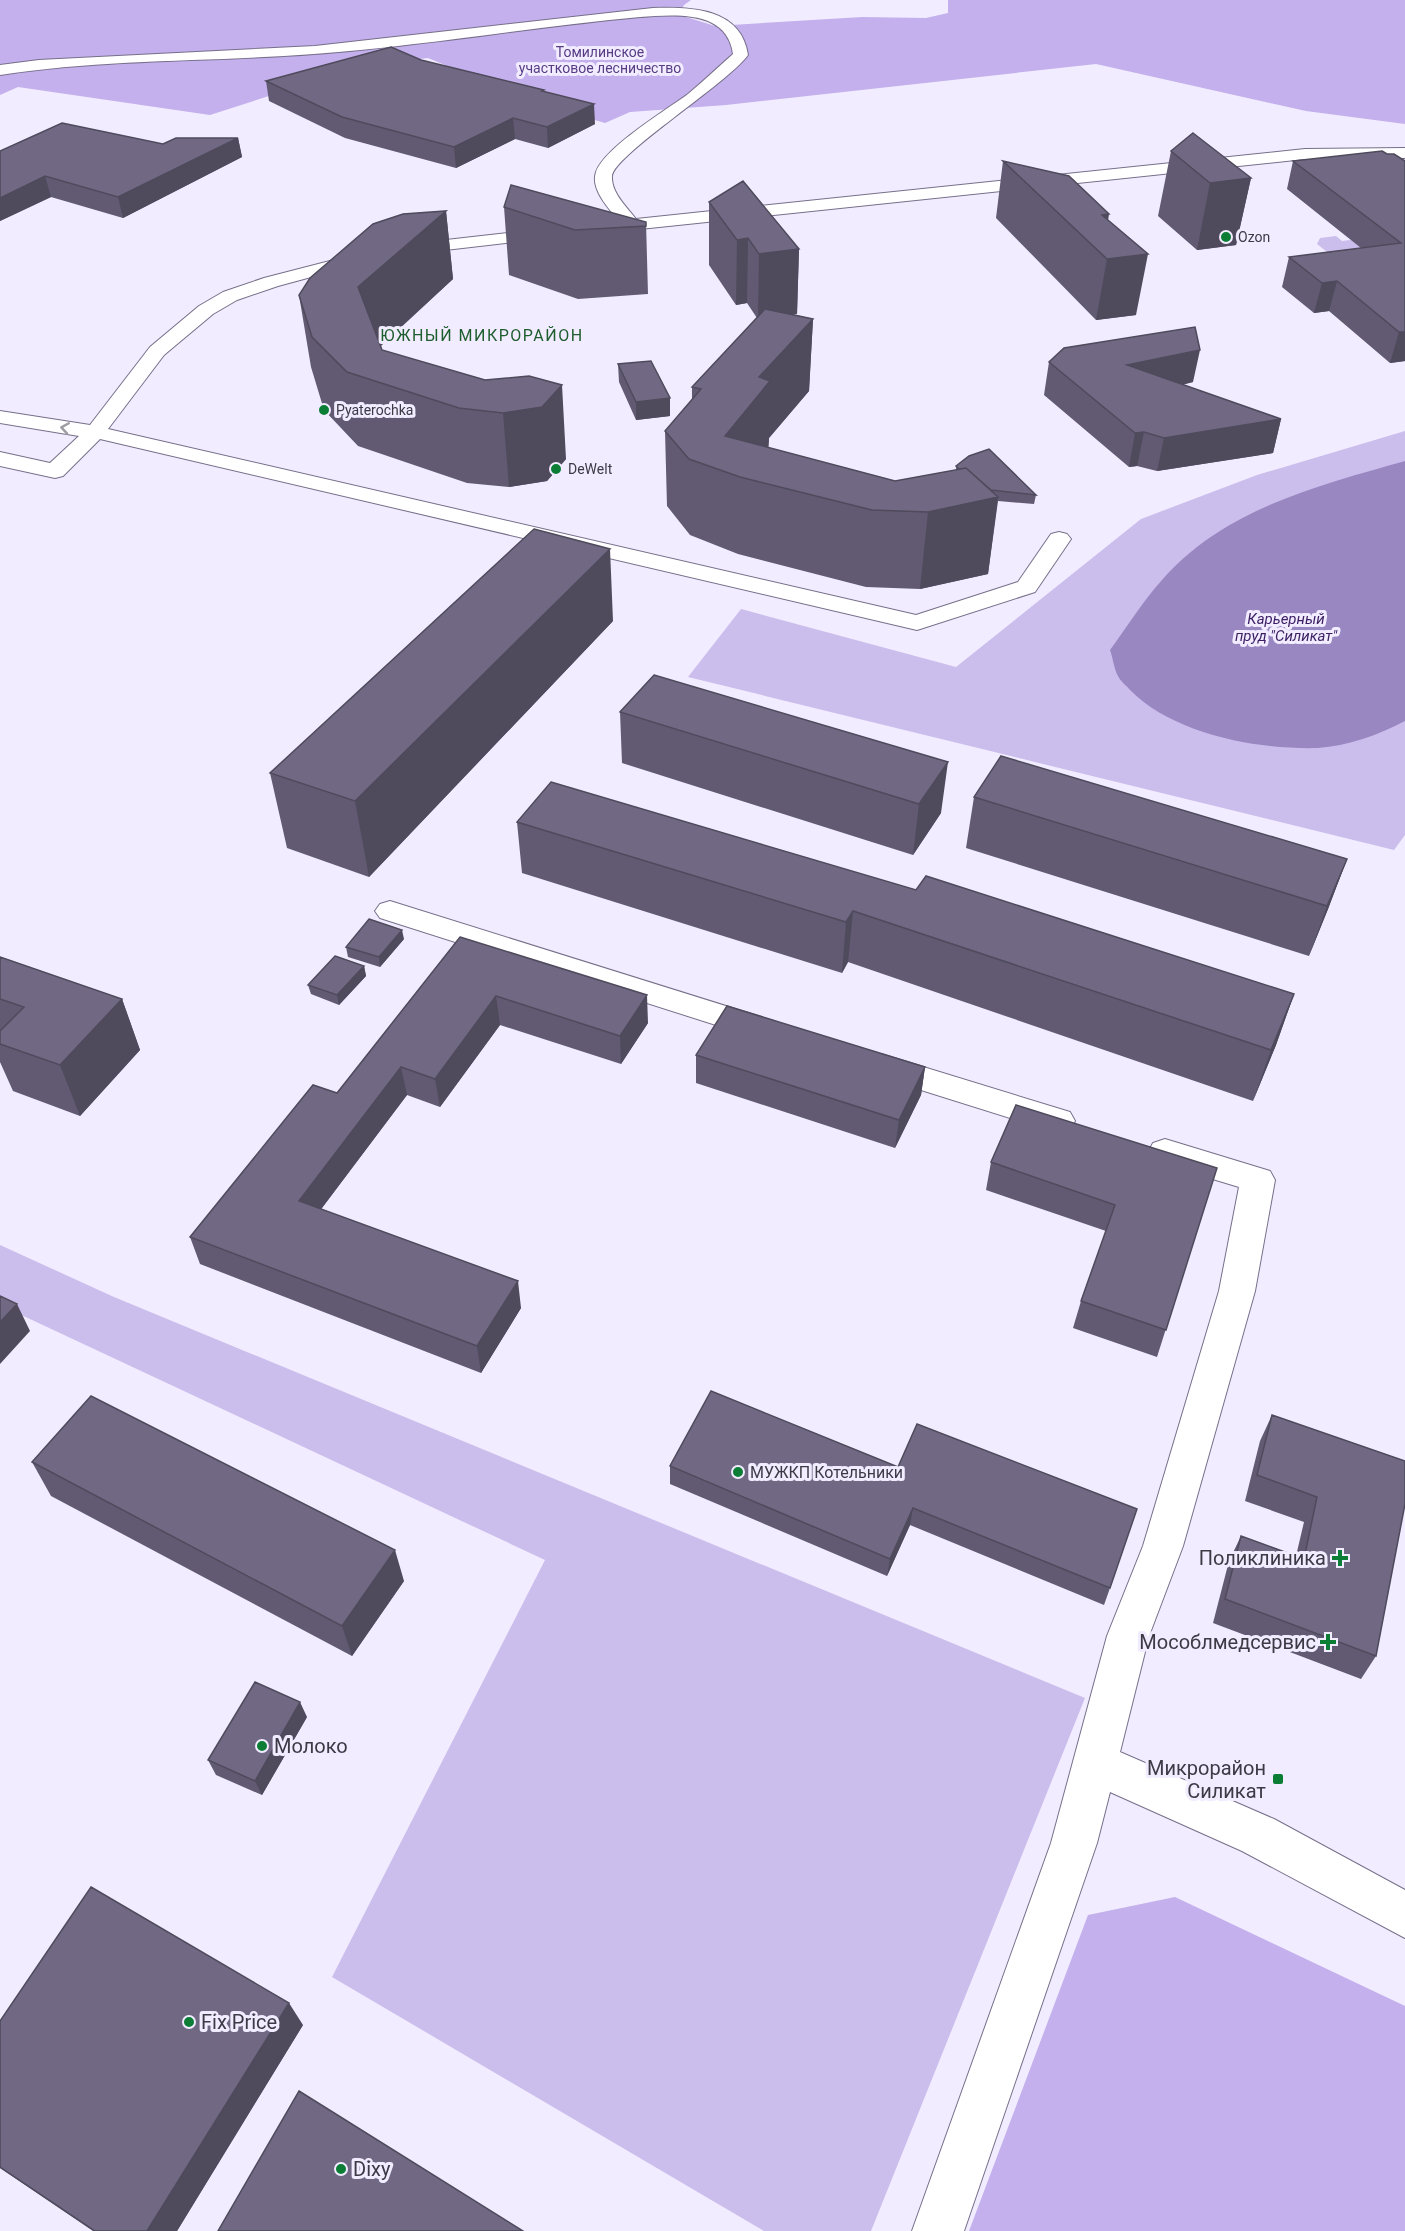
<svg xmlns="http://www.w3.org/2000/svg" width="1405" height="2231" viewBox="0 0 1405 2231" font-family="Roboto,sans-serif">
  <rect width="100%" height="100%" fill="#f1ecff"/>
  <path fill="#cbbeec" d="M 1336,236 L 1342,241 L 1381,236 L 1396,248 L 1331,255 L 1317,244 L 1320,238 Z
    M 1405,431 L 1405,835 L 1394,850 L 688,677 L 741,609 L 956,667 L 1141,519 L 1257,475 Z
    M 0,1245 L 114,1297 L 1085,1698 L 871,2231 L 764,2231 L 332,1977 L 545,1560 L 0,1305 Z"/>
  <path fill="#c3b0ed" d="M 0,0 L 691,0 L 684,5 L 681,10 L 683,16 L 715,26 L 862,17 L 926,18 L 948,13 L 948,0 L 1405,0 L 1405,124 L 1306,111 L 1096,64 L 726,105 L 630,112 L 605,123 L 539,104 L 428,58 L 362,66 L 210,115 L 18,87 L 0,95 Z
    M 1175,1897 L 1405,2006 L 1405,2231 L 969,2231 L 1088,1915 Z"/>
  <path fill="#9987c1" d="M 1405,461 L 1405,721 C 1379,735 1347,746 1318,748 C 1258,750 1173,734 1130,690 C 1127,686 1120,681 1118,676 C 1114,669 1113,658 1110,650 C 1127,627 1143,601 1162,580 C 1224,509 1317,486 1405,461 Z"/>
  <g fill="none" stroke-linecap="round" stroke-linejoin="round">
    <g stroke="#776f8a" stroke-width="2">
      <path id="minor" d="M 653,8 C 692,7 741,8 748,55 C 728,83 614,155 612,176 C 611,193 627,207 636,219 L 1305,149 L 1405,148 L 1405,158 L 1305,159 L 602,233 L 596,232 L 593,228 L 596,224 L 619,221 C 609,209 590,189 596,172 C 605,147 665,111 688,94 C 704,81 718,67 733,54 C 727,9 674,15 640,17 C 531,27 423,46 314,54 C 210,62 103,59 0,75 L 0,65 L 39,60 L 315,46 Z
        M 551,228 L 557,229 L 560,233 L 557,237 L 385,257 L 278,286 L 237,300 L 213,314 L 164,355 L 108,429 L 916,615 L 1018,582 L 1051,534 L 1059,532 L 1067,534 L 1071,539 L 1035,592 L 917,630 L 100,439 L 63,476 L 55,478 L 0,466 L 0,452 L 50,463 L 79,436 L 0,423 L 0,411 L 90,425 L 150,347 L 199,306 L 223,292 L 264,278 L 384,247 Z
        M 390,901 L 774,1021 L 779,1029 L 774,1037 L 763,1040 L 380,918 L 375,911 L 380,904 Z
        M 881,1054 L 1070,1112 L 1075,1121 L 1070,1130 L 1058,1133 L 870,1074 L 865,1066 L 870,1058 Z
        M 1165,1139 L 1270,1171 L 1275,1180 L 1255,1291 L 1183,1546 L 1149,1636 L 1120,1752 L 1274,1819 L 1405,1890 L 1405,1938 L 1242,1851 L 1110,1792 L 1097,1843 L 964,2231 L 912,2231 L 1051,1843 L 1107,1636 L 1143,1546 L 1219,1291 L 1239,1187 L 1153,1161 L 1148,1152 L 1153,1143 Z"/>
    </g>
    <use href="#minor" fill="#fff" fill-rule="evenodd"/>
  </g>
  <path fill="#615a72" d="M 421,60 L 544,90 L 544,91 L 595,124 L 548,148 L 515,139 L 456,168 L 345,138 L 269,101 L 266,81 Z
    M 238,138 L 242,157 L 123,218 L 51,197 L 0,221 L 0,151 L 163,144 Z
    M 1171,151 L 1251,178 L 1236,245 L 1197,250 L 1158,216 Z
    M 1387,154 L 1405,161 L 1405,361 L 1390,363 L 1329,311 L 1314,313 L 1282,287 L 1289,257 L 1361,248 L 1287,189 L 1293,161 Z
    M 1003,161 L 1108,220 L 1136,315 L 1096,320 L 996,218 Z
    M 709,202 L 799,249 L 797,314 L 792,314 L 813,319 L 809,391 L 769,438 L 768,448 L 895,481 L 956,470 L 956,466 L 1036,495 L 1034,504 L 998,501 L 988,574 L 920,589 L 866,587 L 738,554 L 690,535 L 667,506 L 665,431 L 692,400 L 692,387 L 757,318 L 747,303 L 736,305 L 709,265 Z
    M 504,207 L 646,222 L 648,294 L 578,299 L 509,275 Z
    M 446,211 L 453,279 L 381,346 L 382,350 L 485,380 L 566,459 L 547,481 L 509,487 L 467,483 L 358,446 L 324,410 L 311,367 L 299,295 Z
    M 1049,362 L 1193,382 L 1182,385 L 1281,419 L 1273,453 L 1157,471 L 1137,466 L 1129,467 L 1044,395 Z
    M 618,364 L 670,416 L 636,420 L 619,382 Z
    M 613,621 L 369,877 L 287,848 L 270,773 Z
    M 654,675 L 941,813 L 913,855 L 622,763 L 620,712 Z
    M 974,797 L 1347,859 L 1328,909 L 1309,956 L 966,848 Z
    M 517,822 L 916,890 L 1294,994 L 1276,1045 L 1253,1101 L 848,962 L 842,973 L 522,873 Z
    M 460,937 L 648,1023 L 621,1064 L 500,1025 L 440,1107 L 407,1095 L 321,1209 L 521,1308 L 481,1373 L 200,1264 L 190,1237 L 337,1093 Z
    M 404,939 L 380,967 L 348,957 L 346,947 Z
    M 0,957 L 122,999 L 140,1050 L 80,1116 L 13,1091 L 0,1062 Z
    M 364,966 L 366,976 L 339,1005 L 311,994 L 308,985 Z
    M 696,1055 L 925,1067 L 921,1095 L 895,1148 L 696,1083 Z
    M 991,1162 L 1217,1168 L 1157,1357 L 1073,1328 L 1081,1301 L 1106,1231 L 986,1190 Z
    M 711,1391 L 1110,1588 L 1104,1605 L 910,1525 L 887,1576 L 670,1484 L 670,1466 Z
    M 1272,1415 L 1405,1461 L 1376,1656 L 1361,1679 L 1213,1623 L 1229,1561 L 1241,1536 L 1296,1556 L 1304,1522 L 1245,1501 L 1260,1441 Z
    M 32,1462 L 404,1581 L 352,1656 L 51,1496 Z
    M 307,1717 L 262,1795 L 216,1775 L 208,1760 Z
    M 0,2021 L 303,2025 L 177,2231 L 93,2231 L 0,2168 Z"/>
  <path fill="#4f4a5c" d="M 594,104 L 595,124 L 548,148 L 547,127 Z
    M 513,118 L 515,139 L 456,168 L 454,147 Z
    M 238,138 L 242,157 L 123,218 L 118,197 Z
    M 45,176 L 51,197 L 0,221 L 0,198 Z
    M 1251,178 L 1236,245 L 1197,250 L 1210,183 Z
    M 446,211 L 453,279 L 368,357 L 358,287 Z
    M 1109,214 L 1103,255 L 1102,215 Z
    M 748,238 L 747,303 L 736,305 L 737,240 Z
    M 799,249 L 797,314 L 758,319 L 759,254 Z
    M 1148,254 L 1136,315 L 1096,320 L 1107,259 Z
    M 1337,281 L 1329,311 L 1314,313 L 1322,283 Z
    M 813,319 L 809,391 L 769,438 L 768,455 L 725,436 L 759,377 Z
    M 1399,332 L 1405,332 L 1405,361 L 1390,363 Z
    M 1200,350 L 1193,382 L 1121,398 L 1127,365 Z
    M 562,385 L 566,459 L 547,481 L 509,487 L 503,413 Z
    M 670,398 L 670,416 L 636,420 L 636,402 Z
    M 1281,419 L 1273,453 L 1157,471 L 1164,438 Z
    M 1144,432 L 1137,466 L 1129,467 L 1135,433 Z
    M 998,497 L 988,574 L 920,589 L 928,512 Z
    M 610,549 L 613,621 L 369,877 L 355,801 Z
    M 948,762 L 941,813 L 913,855 L 919,804 Z
    M 1347,859 L 1328,909 L 1309,956 L 1327,906 Z
    M 853,911 L 848,962 L 842,973 L 846,922 Z
    M 402,930 L 404,939 L 380,967 L 379,957 Z
    M 364,966 L 366,976 L 339,1005 L 337,995 Z
    M 1294,994 L 1276,1045 L 1253,1101 L 1271,1050 Z
    M 647,995 L 648,1023 L 621,1064 L 620,1036 Z
    M 496,996 L 500,1025 L 440,1107 L 435,1079 Z
    M 122,999 L 140,1050 L 80,1116 L 60,1065 Z
    M 401,1067 L 407,1095 L 307,1228 L 299,1201 Z
    M 925,1067 L 921,1095 L 895,1148 L 899,1120 Z
    M 518,1281 L 521,1308 L 481,1373 L 477,1346 Z
    M 17,1304 L 30,1331 L 0,1364 L 0,1322 Z
    M 913,1508 L 910,1525 L 887,1576 L 890,1559 Z
    M 395,1550 L 404,1581 L 352,1656 L 342,1626 Z
    M 300,1702 L 307,1717 L 262,1795 L 255,1781 Z
    M 289,2003 L 303,2025 L 177,2231 L 147,2231 Z"/>
  <path fill="#716984" stroke="#4f4a5c" stroke-width="1.5" d="M 391,47 L 421,60 L 544,90 L 542,91 L 594,104 L 547,127 L 513,118 L 454,147 L 342,117 L 266,81 Z
    M 62,123 L 163,144 L 176,138 L 238,138 L 118,197 L 45,176 L 0,198 L 0,151 Z
    M 1193,133 L 1251,178 L 1210,183 L 1171,151 Z
    M 1382,151 L 1387,154 L 1394,154 L 1405,161 L 1405,332 L 1399,332 L 1337,281 L 1322,283 L 1289,257 L 1401,243 L 1293,161 Z
    M 1003,161 L 1069,176 L 1109,214 L 1102,215 L 1148,254 L 1107,259 Z
    M 743,181 L 799,249 L 759,254 L 748,238 L 737,240 L 709,202 Z
    M 511,185 L 646,222 L 646,226 L 575,230 L 504,207 Z
    M 446,211 L 358,287 L 382,350 L 485,380 L 529,376 L 562,385 L 542,407 L 503,413 L 459,408 L 347,372 L 312,337 L 299,295 L 310,278 L 373,224 L 403,214 Z
    M 765,309 L 813,319 L 759,377 L 770,381 L 725,436 L 895,481 L 966,468 L 998,497 L 928,512 L 872,510 L 740,477 L 689,459 L 665,431 L 701,389 L 692,387 Z
    M 1195,327 L 1200,350 L 1127,365 L 1281,419 L 1164,438 L 1144,432 L 1135,433 L 1049,362 L 1064,348 Z
    M 651,361 L 670,398 L 636,402 L 618,364 Z
    M 989,449 L 1036,495 L 991,490 L 966,468 L 959,469 L 956,466 L 969,456 Z
    M 534,529 L 610,549 L 355,801 L 270,773 Z
    M 654,675 L 948,762 L 919,804 L 620,712 Z
    M 1001,756 L 1347,859 L 1327,906 L 974,797 Z
    M 551,782 L 916,890 L 926,876 L 1294,994 L 1271,1050 L 853,911 L 846,922 L 517,822 Z
    M 369,919 L 402,930 L 379,957 L 346,947 Z
    M 460,937 L 647,995 L 620,1036 L 496,996 L 435,1079 L 401,1067 L 299,1201 L 518,1281 L 477,1346 L 190,1237 L 313,1085 L 337,1093 Z
    M 335,956 L 364,966 L 337,995 L 308,985 Z
    M 0,957 L 122,999 L 60,1065 L 0,1044 L 0,1031 L 24,1007 L 0,999 Z
    M 727,1006 L 925,1067 L 899,1120 L 696,1055 Z
    M 1016,1105 L 1217,1168 L 1166,1330 L 1081,1301 L 1115,1205 L 991,1162 Z
    M 0,1296 L 17,1304 L 0,1322 Z
    M 711,1391 L 898,1467 L 917,1424 L 1137,1509 L 1110,1588 L 913,1508 L 890,1559 L 670,1466 Z
    M 91,1396 L 395,1550 L 342,1626 L 32,1462 Z
    M 1272,1415 L 1405,1461 L 1405,1504 L 1376,1656 L 1225,1599 L 1241,1536 L 1304,1559 L 1317,1497 L 1257,1475 Z
    M 255,1682 L 300,1702 L 255,1781 L 208,1760 Z
    M 91,1887 L 289,2003 L 147,2231 L 95,2231 L 0,2167 L 0,2021 Z
    M 299,2091 L 523,2231 L 218,2231 Z"/>
  <defs><path id="oneway-chevron" d="M-2-3.5L2.5 0L-2 3.5" fill="none" stroke-width="1.6" stroke-linecap="round" stroke-linejoin="round" transform="scale(1.5)"/></defs>
  <use stroke="#9e9ca2" href="#oneway-chevron" transform="translate(65 428) rotate(-171)"/>
  <g fill="#0b7d34" stroke="#f1ecff" stroke-width="2">
    <circle cx="1226" cy="237" r="6"/>
    <circle cx="324" cy="410" r="6"/>
    <circle cx="556" cy="469" r="6"/>
    <circle cx="738" cy="1472" r="6"/>
    <path d="M1337 1549h6v6h6v6h-6v6h-6v-6h-6v-6h6z"/>
    <path d="M1325 1633h6v6h6v6h-6v6h-6v-6h-6v-6h6z"/>
    <circle cx="262" cy="1746" r="6"/>
    <rect x="1272" y="1773" width="12" height="12" rx="3"/>
    <circle cx="189" cy="2022" r="6"/>
    <circle cx="341" cy="2169" r="6"/>
  </g>
  <g text-anchor="middle" stroke-width="6" stroke-linejoin="round" paint-order="stroke">
    <g font-size="14" fill="#573c84" stroke="#f1ecff">
      <text x="600" y="57">Томилинское<tspan x="600" dy="16">участковое лесничество</tspan></text>
    </g>
    <g font-size="14" fill="#3d3945" stroke="#f1ecff" text-anchor="start">
      <text x="1238" y="242">Ozon</text>
      <text x="336" y="415">Pyaterochka</text>
      <text x="568" y="474">DeWelt</text>
    </g>
    <g font-size="15" font-style="italic" fill="#3b1e63" stroke="#f1ecff">
      <text x="1286" y="624">Карьерный<tspan x="1286" dy="17">пруд "Силикат"</tspan></text>
    </g>
    <g font-size="16" letter-spacing="1.5" fill="#1e5d2d" stroke="#f1ecff">
      <text x="482" y="341">ЮЖНЫЙ МИКРОРАЙОН</text>
    </g>
    <g font-size="16" fill="#3d3945" stroke="#f1ecff" text-anchor="start">
      <text x="750" y="1478">МУЖКП Котельники</text>
    </g>
    <g font-size="20" fill="#3d3945" stroke="#f1ecff" text-anchor="end">
      <text x="1326" y="1565">Поликлиника</text>
      <text x="1316" y="1649">Мособлмедсервис</text>
      <text x="274" y="1753" text-anchor="start">Молоко</text>
      <text x="1266" y="1775">Микрорайон<tspan x="1266" dy="23">Силикат</tspan></text>
      <text x="201" y="2029" text-anchor="start">Fix Price</text>
      <text x="353" y="2176" text-anchor="start">Dixy</text>
    </g>
  </g>
</svg>
